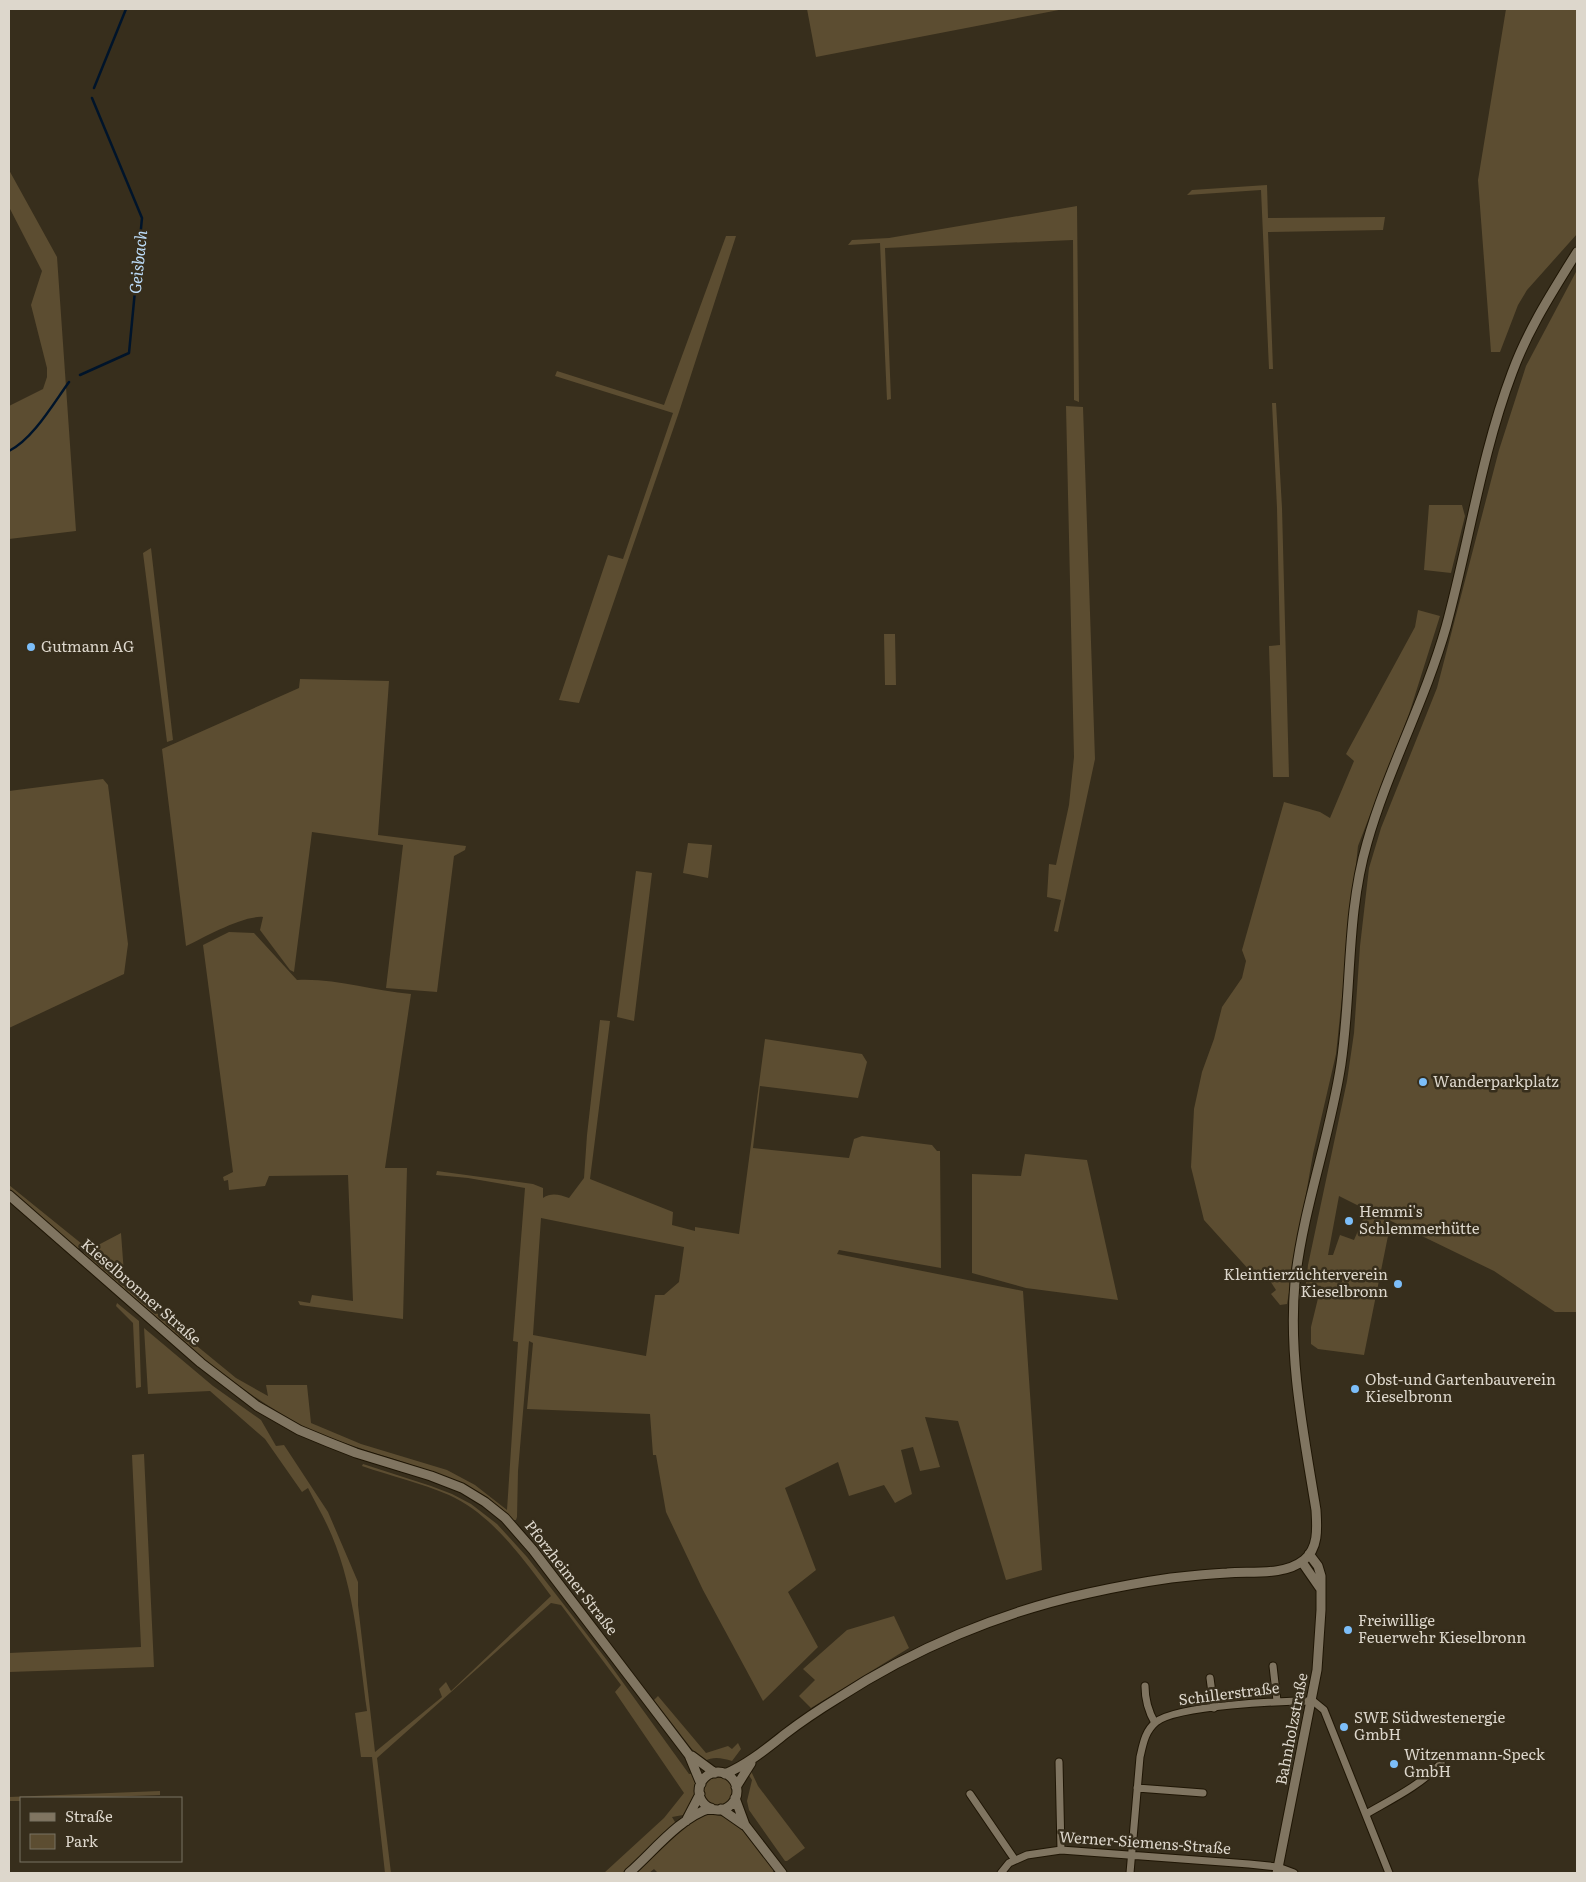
<svg xmlns="http://www.w3.org/2000/svg" width="1586" height="1882" viewBox="0 0 1586 1882" font-family="Literata,serif">
  <rect width="100%" height="100%" fill="#372e1c"/>
  <path fill="#5c4d31" fill-rule="evenodd" d="M 807,9 L 1030,9 L 1031,10 L 1064,9 L 816,57 Z
    M 1506,9 L 1577,9 L 1577,234 L 1527,290 L 1518,305 L 1500,352 L 1491,352 L 1478,180 Z
    M 9,170 L 57,257 L 76,531 L 9,539 L 9,406 L 43,389 L 47,377 L 47,368 L 31,305 L 42,271 L 9,207 Z
    M 1267,185 L 1268,218 L 1385,217 L 1383,230 L 1268,232 L 1273,369 L 1269,369 L 1261,190 L 1187,195 L 1192,190 Z
    M 1077,206 L 1079,402 L 1074,400 L 1073,240 L 885,248 L 891,399 L 887,400 L 880,243 L 848,245 L 852,240 L 889,238 Z
    M 726,236 L 736,236 L 679,412 L 579,703 L 559,700 L 608,555 L 623,559 L 673,413 L 555,376 L 557,371 L 664,405 Z
    M 1577,270 L 1577,1312 L 1555,1312 L 1494,1271 L 1391,1221 L 1364,1355 L 1318,1349 L 1311,1344 L 1311,1327 L 1321,1286 L 1306,1284 L 1308,1265 L 1347,1081 L 1354,1033 L 1360,946 L 1369,868 L 1381,828 L 1437,688 L 1499,450 L 1526,366 ZM 1339,1196 L 1367,1210 L 1354,1240 L 1340,1235 L 1333,1255 L 1328,1255 Z
    M 1272,403 L 1276,403 L 1282,508 L 1289,777 L 1273,777 L 1269,646 L 1280,645 L 1277,508 Z
    M 1066,406 L 1083,407 L 1095,759 L 1058,932 L 1054,931 L 1061,900 L 1047,897 L 1049,864 L 1056,865 L 1069,805 L 1074,757 Z
    M 1429,505 L 1462,505 L 1465,516 L 1451,573 L 1424,570 Z
    M 151,548 L 173,740 L 167,742 L 143,553 Z
    M 1418,610 L 1440,616 L 1409,714 L 1358,846 L 1336,1054 L 1313,1154 L 1287,1304 L 1280,1305 L 1271,1294 L 1276,1290 L 1267,1276 L 1260,1282 L 1204,1220 L 1191,1167 L 1194,1109 L 1202,1072 L 1214,1039 L 1222,1007 L 1242,978 L 1246,961 L 1242,950 L 1284,802 L 1320,812 L 1330,818 L 1354,761 L 1346,754 L 1415,627 Z
    M 884,634 L 895,634 L 896,685 L 885,685 Z
    M 300,679 L 389,681 L 378,835 L 466,846 L 465,850 L 454,856 L 437,992 L 386,988 L 403,845 L 312,832 L 294,972 L 290,970 L 260,930 L 263,917 C 243,915 205,937 186,946 L 162,749 L 299,688 Z
    M 103,779 L 108,785 L 128,944 L 124,974 L 9,1028 L 9,791 Z
    M 688,843 L 712,845 L 708,878 L 683,873 Z
    M 636,871 L 652,873 L 634,1021 L 617,1017 Z
    M 229,932 L 254,933 L 297,980 C 335,978 373,991 411,994 L 385,1168 L 407,1168 L 403,1319 L 300,1305 L 298,1301 L 310,1303 L 312,1295 L 353,1301 L 348,1175 L 269,1176 L 265,1186 L 229,1190 L 228,1180 L 224,1181 L 223,1177 L 233,1172 L 203,945 Z
    M 600,1020 L 610,1021 L 590,1179 L 673,1212 L 672,1225 L 695,1231 L 695,1227 L 739,1234 L 765,1039 L 862,1054 L 867,1062 L 858,1098 L 760,1086 L 753,1148 L 849,1158 L 854,1139 L 862,1136 L 932,1145 L 937,1151 L 940,1151 L 941,1268 L 839,1250 L 837,1254 L 1023,1291 L 1042,1570 L 1006,1580 L 958,1421 L 925,1417 L 940,1467 L 920,1471 L 913,1447 L 901,1450 L 912,1494 L 895,1503 L 884,1485 L 849,1496 L 838,1462 L 785,1488 L 816,1570 L 788,1592 L 818,1647 L 763,1701 L 703,1590 L 666,1512 L 656,1455 L 653,1455 L 650,1414 L 527,1409 L 533,1343 L 529,1341 L 518,1471 L 517,1517 L 516,1520 L 512,1520 C 467,1475 403,1464 345,1443 C 333,1439 321,1436 310,1430 C 224,1385 154,1317 83,1253 L 121,1233 L 125,1287 L 236,1378 L 268,1396 L 266,1385 L 307,1385 L 311,1423 L 361,1444 L 447,1470 L 475,1485 L 507,1510 L 518,1342 L 513,1341 L 525,1188 L 468,1178 L 436,1175 L 437,1171 L 533,1184 L 543,1188 L 543,1198 C 552,1192 560,1195 569,1198 L 584,1178 L 587,1135 ZM 541,1218 L 684,1247 L 679,1282 L 664,1295 L 655,1295 L 646,1356 L 533,1335 Z
    M 1025,1154 L 1087,1160 L 1118,1300 L 1026,1288 L 972,1273 L 972,1174 L 1021,1176 Z
    M 9,1185 L 82,1244 L 88,1244 L 77,1249 L 9,1190 Z
    M 117,1303 L 139,1321 L 141,1387 L 136,1388 L 133,1323 L 116,1306 Z
    M 144,1328 L 213,1386 L 261,1420 L 276,1446 L 284,1445 L 328,1512 L 358,1582 L 358,1605 L 375,1752 L 442,1697 L 439,1689 L 446,1682 L 451,1691 L 551,1596 C 523,1559 493,1515 449,1495 C 421,1483 391,1476 362,1466 L 363,1464 L 431,1486 L 452,1494 L 471,1504 L 497,1524 L 527,1557 L 606,1659 L 689,1774 L 696,1773 C 699,1789 692,1803 683,1815 L 672,1817 L 675,1822 L 674,1826 L 622,1873 L 604,1873 L 664,1818 L 684,1793 L 615,1692 L 621,1685 L 561,1605 L 551,1603 L 377,1758 L 391,1873 L 385,1873 L 372,1757 L 361,1757 L 355,1713 L 367,1711 C 359,1653 355,1591 332,1536 C 325,1519 316,1504 308,1488 L 302,1492 L 265,1439 L 210,1391 L 148,1394 Z
    M 144,1454 L 154,1667 L 9,1672 L 9,1653 L 141,1647 L 132,1455 Z
    M 894,1616 L 909,1648 L 811,1708 L 799,1696 L 815,1680 L 803,1669 L 847,1630 Z
    M 658,1696 L 706,1753 L 728,1746 L 732,1749 L 738,1743 L 741,1749 L 732,1761 C 722,1758 714,1756 704,1761 L 691,1748 L 654,1700 Z
    M 751,1771 L 758,1786 L 805,1848 L 787,1861 L 785,1861 L 749,1810 L 747,1801 L 752,1780 L 748,1774 Z
    M704 1791a14 14 0 1 1 28 0a14 14 0 1 1-28 0Z
    M 160,1791 L 160,1795 L 77,1798 L 21,1798 L 21,1801 L 9,1801 L 9,1797 Z
    M 707,1813 L 725,1817 L 743,1831 L 774,1870 L 772,1873 L 658,1873 L 654,1869 L 649,1873 L 634,1873 C 655,1855 682,1824 707,1813 Z"/>
  <g fill="none" stroke-linecap="round" stroke-linejoin="round">
    <path stroke="#00142a" stroke-width="2.5" d="M 94,88 L 126,9
      M 80,375 L 129,353 L 142,218 L 92,98
      M 9,451 C 33,439 53,404 69,382"/>
    <g stroke="#1f1605" stroke-width="9">
      <path id="minor" d="M 1273,1666 L 1277,1701
        M 1210,1678 L 1214,1708
        M 1145,1686 C 1145,1700 1148,1711 1155,1723
        M 1059,1762 L 1061,1850
        M 1137,1788 L 1203,1793
        M 970,1794 L 1015,1860
        M 1366,1814 C 1392,1799 1421,1785 1441,1763
        M 1001,1873 L 1009,1863 L 1027,1855 L 1061,1850 L 1249,1864 L 1278,1867 L 1294,1873
        M 1130,1873 L 1140,1757 C 1143,1744 1145,1731 1156,1722 C 1178,1705 1282,1701 1313,1701 L 1324,1710 L 1389,1873"/>
    </g>
    <g stroke="#1f1605" stroke-width="11">
      <path id="tertiary" d="M 9,1195 L 201,1363 L 257,1406 L 299,1430 L 328,1442 L 356,1453 L 431,1476 L 462,1488 L 485,1502 L 505,1518 L 533,1550 L 689,1755 L 701,1784
        M 1302,1562 L 1320,1588
        M 692,1756 L 715,1773
        M699 1791a19 19 0 1 1 38 0a19 19 0 1 1-38 0Z
        M 725,1774 C 748,1764 766,1749 785,1734 C 802,1721 820,1709 838,1698 C 913,1649 1001,1612 1089,1593 C 1116,1587 1143,1582 1171,1578 C 1189,1576 1208,1574 1227,1573 C 1252,1571 1284,1576 1304,1560 C 1319,1548 1317,1527 1316,1510 C 1304,1435 1288,1359 1295,1282 C 1303,1208 1330,1137 1341,1064 C 1352,990 1346,915 1367,843 C 1388,769 1425,701 1446,627 C 1469,543 1481,455 1512,373 C 1528,329 1553,291 1577,252
        M 736,1787 L 751,1763
        M 735,1798 L 745,1825 L 782,1873
        M 721,1809 L 744,1825
        M 686,1821 L 700,1794
        M 629,1873 C 653,1852 680,1817 711,1808
        M 1277,1873 L 1317,1670 L 1321,1610 L 1321,1576 L 1318,1566 L 1309,1554"/>
    </g>
    <use href="#minor" stroke="#807561" stroke-width="7"/>
    <use href="#tertiary" stroke="#807561" stroke-width="9"/>
  </g>
  <g fill="#7cbef9" stroke="#372e1c" stroke-width="2">
    <circle cx="31" cy="647" r="5"/>
    <circle cx="1423" cy="1082" r="5"/>
    <circle cx="1349" cy="1221" r="5"/>
    <circle cx="1398" cy="1284" r="5"/>
    <circle cx="1355" cy="1389" r="5"/>
    <circle cx="1348" cy="1630" r="5"/>
    <circle cx="1344" cy="1727" r="5"/>
    <circle cx="1394" cy="1764" r="5"/>
  </g>
  <g text-anchor="middle" stroke-width="5" stroke-linejoin="round" paint-order="stroke">
    <g font-size="15" fill="#ddd7cc" stroke="#372e1c" text-anchor="start">
      <text x="41" y="652">Gutmann AG</text>
      <text x="1433" y="1087">Wanderparkplatz</text>
      <text x="1359" y="1217">Hemmi's<tspan x="1359" dy="17">Schlemmerhütte</tspan></text>
      <text x="1388" y="1280" text-anchor="end">Kleintierzüchterverein<tspan x="1388" dy="17">Kieselbronn</tspan></text>
      <text x="1365" y="1385">Obst-und Gartenbauverein<tspan x="1365" dy="17">Kieselbronn</tspan></text>
      <text x="1358" y="1626">Freiwillige<tspan x="1358" dy="17">Feuerwehr Kieselbronn</tspan></text>
      <text x="1354" y="1723">SWE Südwestenergie<tspan x="1354" dy="17">GmbH</tspan></text>
      <text x="1404" y="1760">Witzenmann-Speck<tspan x="1404" dy="17">GmbH</tspan></text>
    </g>
    <g font-size="15" fill="#ddd7cc" stroke="#372e1c">
      <text transform="translate(141 1292) rotate(41)" y="5">Kieselbronner Straße</text>
      <text transform="translate(571 1578) rotate(52)" y="5">Pforzheimer Straße</text>
      <text transform="translate(1229 1694) rotate(-7)" y="5">Schillerstraße</text>
      <text transform="translate(1292 1729) rotate(-79)" y="5">Bahnholzstraße</text>
      <text transform="translate(1145 1843) rotate(4)" y="5">Werner-Siemens-Straße</text>
    </g>
    <g font-size="16" font-style="italic" fill="#bbdaf6" stroke="#372e1c">
      <text transform="translate(138 262) rotate(-84)" y="6">Geisbach</text>
    </g>
  </g>
  <rect width="1586" height="1882" fill="none" stroke="#ddd7cc" stroke-width="20"/>
  <rect x="20" y="1797" width="162" height="65" fill="#372e1c" stroke="#797262"/>
  <rect x="30" y="1813" width="25" height="8" fill="#807561" stroke="#797262"/>
  <text x="65" y="1822" font-size="15" fill="#ddd7cc">Straße</text>
  <rect x="30" y="1834" width="25" height="15" fill="#5c4d31" stroke="#797262"/>
  <text x="65" y="1847" font-size="15" fill="#ddd7cc">Park</text>
</svg>
